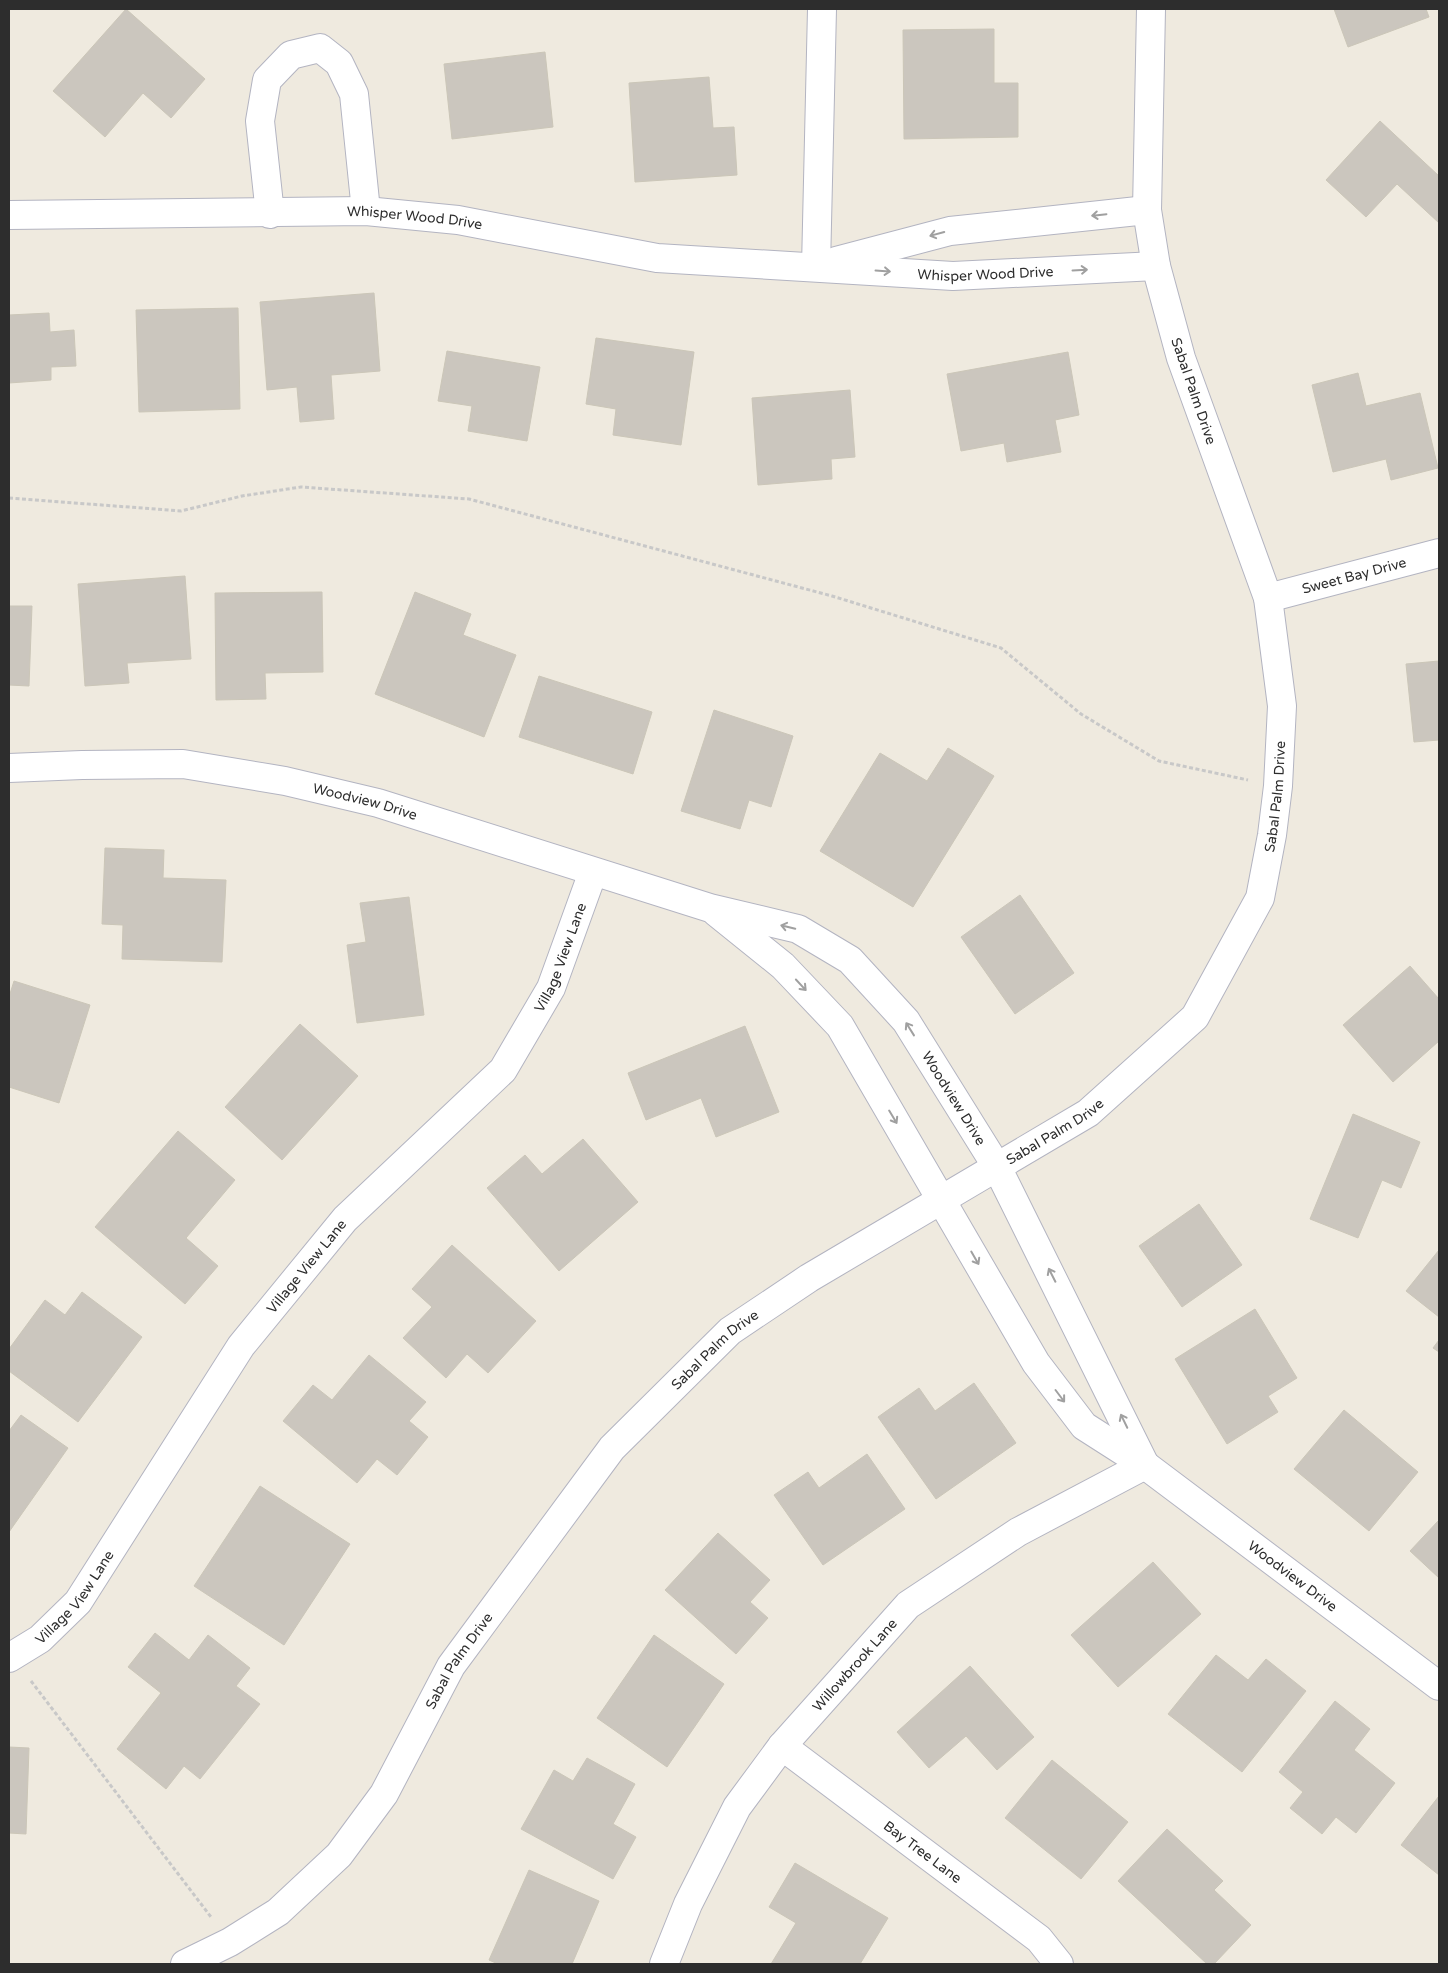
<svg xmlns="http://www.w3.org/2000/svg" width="1448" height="1973" viewBox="0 0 1448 1973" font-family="'Varela Round',sans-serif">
  <rect width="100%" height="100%" fill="#efeadf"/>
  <path fill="#cbc6be" stroke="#cbc6b8" d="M 126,9 L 205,79 L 171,118 L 143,93 L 105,137 L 53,91 Z
    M 1334,9 L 1426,9 L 1429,17 L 1348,47 Z
    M 994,29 L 994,83 L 1018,83 L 1018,137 L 904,139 L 903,30 Z
    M 545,52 L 553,127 L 452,139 L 444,64 Z
    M 709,77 L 713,128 L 734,127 L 737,175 L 635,182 L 629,83 Z
    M 1380,121 L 1439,176 L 1439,223 L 1397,184 L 1366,217 L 1326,180 Z
    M 374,293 L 380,371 L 331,375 L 334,419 L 300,422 L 297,387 L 267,390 L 260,302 Z
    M 238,308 L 240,409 L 139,412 L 136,310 Z
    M 49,313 L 50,332 L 74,330 L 76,366 L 51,367 L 51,380 L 9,383 L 9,315 Z
    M 596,338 L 694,352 L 681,445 L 613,435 L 616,409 L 586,404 Z
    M 447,351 L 540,367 L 527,441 L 468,431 L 472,406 L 438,401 Z
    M 1068,352 L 1079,415 L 1055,420 L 1061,452 L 1007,462 L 1004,443 L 961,451 L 947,374 Z
    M 1358,373 L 1366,406 L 1420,393 L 1438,468 L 1391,480 L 1386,459 L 1333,472 L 1312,385 Z
    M 850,390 L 855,457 L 831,459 L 832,479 L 758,485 L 752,398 Z
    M 185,576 L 191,659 L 127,663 L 129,683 L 85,686 L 78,584 Z
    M 322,592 L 323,672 L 265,673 L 266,699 L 216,700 L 215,593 Z
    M 415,592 L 471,614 L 463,635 L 516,655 L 484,737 L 375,694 Z
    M 9,606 L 32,606 L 29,686 L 9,685 Z
    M 1439,661 L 1439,740 L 1414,742 L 1406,664 Z
    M 539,676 L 652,712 L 633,774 L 519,737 Z
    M 714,710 L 793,736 L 771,807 L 749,800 L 740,829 L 681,811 Z
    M 948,748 L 994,776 L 913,907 L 820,851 L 880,753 L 927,781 Z
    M 105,848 L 164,850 L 163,878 L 226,880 L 222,962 L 122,959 L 123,925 L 102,924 Z
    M 1020,895 L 1074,973 L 1015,1014 L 961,937 Z
    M 409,897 L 424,1015 L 357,1023 L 347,945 L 366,942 L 360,903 Z
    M 1410,966 L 1439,999 L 1439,1041 L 1393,1082 L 1343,1025 Z
    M 14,981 L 90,1005 L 59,1103 L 9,1087 L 9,997 Z
    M 300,1024 L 358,1076 L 282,1160 L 225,1107 Z
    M 745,1026 L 779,1112 L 716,1137 L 701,1098 L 646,1120 L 628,1073 Z
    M 1353,1114 L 1420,1142 L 1401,1188 L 1382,1180 L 1358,1238 L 1310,1219 Z
    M 178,1131 L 235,1180 L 186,1238 L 218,1266 L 185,1304 L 95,1227 Z
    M 583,1139 L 638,1202 L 559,1271 L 487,1188 L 525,1155 L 542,1174 Z
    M 1199,1204 L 1242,1265 L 1182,1307 L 1139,1246 Z
    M 452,1245 L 536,1321 L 488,1373 L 467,1354 L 446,1378 L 403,1338 L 432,1307 L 412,1289 Z
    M 1439,1250 L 1439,1317 L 1406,1291 Z
    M 82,1292 L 142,1337 L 78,1422 L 9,1371 L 9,1349 L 45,1300 L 65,1315 Z
    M 1255,1309 L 1297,1378 L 1268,1396 L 1278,1412 L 1227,1444 L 1175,1359 Z
    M 1439,1340 L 1439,1352 L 1433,1348 Z
    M 369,1355 L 426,1402 L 409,1421 L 428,1437 L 397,1475 L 377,1459 L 357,1483 L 283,1421 L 313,1385 L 332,1400 Z
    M 974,1383 L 1016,1443 L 936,1499 L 878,1417 L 919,1388 L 935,1411 Z
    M 1344,1410 L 1418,1472 L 1369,1531 L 1294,1469 Z
    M 21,1415 L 68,1448 L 9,1532 L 9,1431 Z
    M 867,1454 L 905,1509 L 823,1565 L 774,1495 L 808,1472 L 819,1488 Z
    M 260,1486 L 350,1544 L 284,1645 L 194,1586 Z
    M 1439,1520 L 1439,1578 L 1410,1551 Z
    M 718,1533 L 770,1580 L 750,1602 L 768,1618 L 736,1654 L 665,1590 Z
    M 1153,1562 L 1201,1614 L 1118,1687 L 1071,1635 Z
    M 155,1633 L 189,1660 L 208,1635 L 250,1668 L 236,1686 L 260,1704 L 200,1779 L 184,1766 L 166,1789 L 117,1749 L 161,1693 L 128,1667 Z
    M 654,1635 L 724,1684 L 667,1767 L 597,1718 Z
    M 1216,1655 L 1248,1680 L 1266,1659 L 1306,1691 L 1242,1772 L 1168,1714 Z
    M 970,1666 L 1034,1737 L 997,1770 L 966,1736 L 929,1768 L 897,1732 Z
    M 1335,1701 L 1370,1729 L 1354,1750 L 1395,1783 L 1356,1833 L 1336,1817 L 1322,1834 L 1290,1808 L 1303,1792 L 1279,1772 Z
    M 9,1747 L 29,1748 L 26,1834 L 9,1833 Z
    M 587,1758 L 635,1784 L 613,1824 L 636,1837 L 613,1879 L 521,1829 L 554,1770 L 573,1781 Z
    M 1052,1760 L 1128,1822 L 1081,1879 L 1005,1818 Z
    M 1439,1796 L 1439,1875 L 1401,1845 Z
    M 1167,1829 L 1223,1881 L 1214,1890 L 1251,1925 L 1214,1964 L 1207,1964 L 1118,1881 Z
    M 795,1863 L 888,1918 L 860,1964 L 771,1964 L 796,1923 L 769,1907 Z
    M 529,1870 L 599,1901 L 572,1964 L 498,1964 L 489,1960 Z"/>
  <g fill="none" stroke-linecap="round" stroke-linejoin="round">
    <g stroke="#b3b4c1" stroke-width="30">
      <g id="minor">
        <path d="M 270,214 L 260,121 L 267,80 L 291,55 L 320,48 L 339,63 L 354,94 L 366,211"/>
        <path id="s1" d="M 9,215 L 366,211 L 458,220 L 657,258 L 953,276 L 1156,266"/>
        <path d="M 836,261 L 950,231 L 1147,210"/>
        <path d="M 816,267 L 822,9"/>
        <path id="s2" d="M 1268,598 L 1439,553"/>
        <path id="s3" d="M 9,768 L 82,765 L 183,764 L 285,781 L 378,803 L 710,908 L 798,929 L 850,960 L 906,1021 L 997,1167 L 1145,1465"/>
        <path id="s4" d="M 716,912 L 783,966 L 840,1026 L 1036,1363 L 1084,1426 L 1145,1465 L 1439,1686"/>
        <path id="s5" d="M 9,1658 L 40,1639 L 78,1602 L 241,1346 L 345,1219 L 503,1070 L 551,988 L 593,872"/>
        <path id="s6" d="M 782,1746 L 1039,1939 L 1059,1964"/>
        <path id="s7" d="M 185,1964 L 230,1942 L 278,1912 L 339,1855 L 384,1794 L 451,1666 L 612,1448 L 730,1331 L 809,1278 L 1088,1113 L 1195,1017 L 1260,898 L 1272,835 L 1278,786 L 1282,706 L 1268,598 L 1181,358 L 1156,266 L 1147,210 L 1151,9"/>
        <path id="s8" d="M 664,1964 L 688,1904 L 737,1807 L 782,1746 L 908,1605 L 1018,1532 L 1145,1465"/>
      </g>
    </g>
    <path stroke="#c8c8c8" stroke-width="3" stroke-dasharray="4 2.5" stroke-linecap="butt" d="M 9,498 L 181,511 L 242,496 L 301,487 L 469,499 L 832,596 L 1001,648 L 1081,714 L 1159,761 L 1248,780
      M 31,1681 L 211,1917"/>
    <use href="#minor" stroke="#fff" stroke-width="28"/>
  </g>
  <defs><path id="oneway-shaft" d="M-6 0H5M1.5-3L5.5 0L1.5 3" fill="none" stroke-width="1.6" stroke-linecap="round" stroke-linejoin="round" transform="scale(1.25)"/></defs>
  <g stroke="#a0a0a0">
    <use href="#oneway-shaft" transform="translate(1099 215) rotate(174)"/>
    <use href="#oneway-shaft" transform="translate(937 234) rotate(165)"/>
    <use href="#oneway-shaft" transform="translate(1080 270) rotate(-3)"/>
    <use href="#oneway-shaft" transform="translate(883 271) rotate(4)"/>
    <use href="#oneway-shaft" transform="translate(788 927) rotate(-166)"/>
    <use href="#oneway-shaft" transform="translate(801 985) rotate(47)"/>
    <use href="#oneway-shaft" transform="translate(910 1029) rotate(-122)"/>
    <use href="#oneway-shaft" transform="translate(893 1117) rotate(59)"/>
    <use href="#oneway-shaft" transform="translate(975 1258) rotate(60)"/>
    <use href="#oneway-shaft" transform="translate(1052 1275) rotate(-117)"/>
    <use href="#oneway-shaft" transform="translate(1060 1396) rotate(53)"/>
    <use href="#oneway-shaft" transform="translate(1124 1421) rotate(-116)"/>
  </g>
  <g text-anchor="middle" stroke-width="4.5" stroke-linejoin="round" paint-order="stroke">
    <g font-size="14" fill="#2d2d2d" stroke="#fff">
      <text dy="5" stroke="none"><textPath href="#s1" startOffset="406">Whisper Wood Drive</textPath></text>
      <text dy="5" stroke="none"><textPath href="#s1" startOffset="981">Whisper Wood Drive</textPath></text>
      <text transform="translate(1194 391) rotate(71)" y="5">Sabal Palm Drive</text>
      <text dy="5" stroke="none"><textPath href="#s2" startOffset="89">Sweet Bay Drive</textPath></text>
      <text dy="5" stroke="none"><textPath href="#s7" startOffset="1649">Sabal Palm Drive</textPath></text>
      <text dy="5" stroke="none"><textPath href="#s3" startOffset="360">Woodview Drive</textPath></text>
      <text dy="5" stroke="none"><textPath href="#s5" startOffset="901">Village View Lane</textPath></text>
      <text dy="5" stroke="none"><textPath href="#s3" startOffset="1046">Woodview Drive</textPath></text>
      <text dy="5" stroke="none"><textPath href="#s7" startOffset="1229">Sabal Palm Drive</textPath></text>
      <text dy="5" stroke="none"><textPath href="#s5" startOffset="496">Village View Lane</textPath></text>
      <text dy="5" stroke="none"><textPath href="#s7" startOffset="824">Sabal Palm Drive</textPath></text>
      <text dy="5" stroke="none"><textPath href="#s4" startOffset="895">Woodview Drive</textPath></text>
      <text dy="5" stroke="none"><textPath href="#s5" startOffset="91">Village View Lane</textPath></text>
      <text dy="5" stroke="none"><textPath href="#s7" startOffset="419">Sabal Palm Drive</textPath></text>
      <text dy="5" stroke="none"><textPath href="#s8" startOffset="358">Willowbrook Lane</textPath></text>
      <text dy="5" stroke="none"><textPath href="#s6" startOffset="176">Bay Tree Lane</textPath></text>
    </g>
  </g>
  <rect width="1448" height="1973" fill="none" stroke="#2d2d2d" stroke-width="20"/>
</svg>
